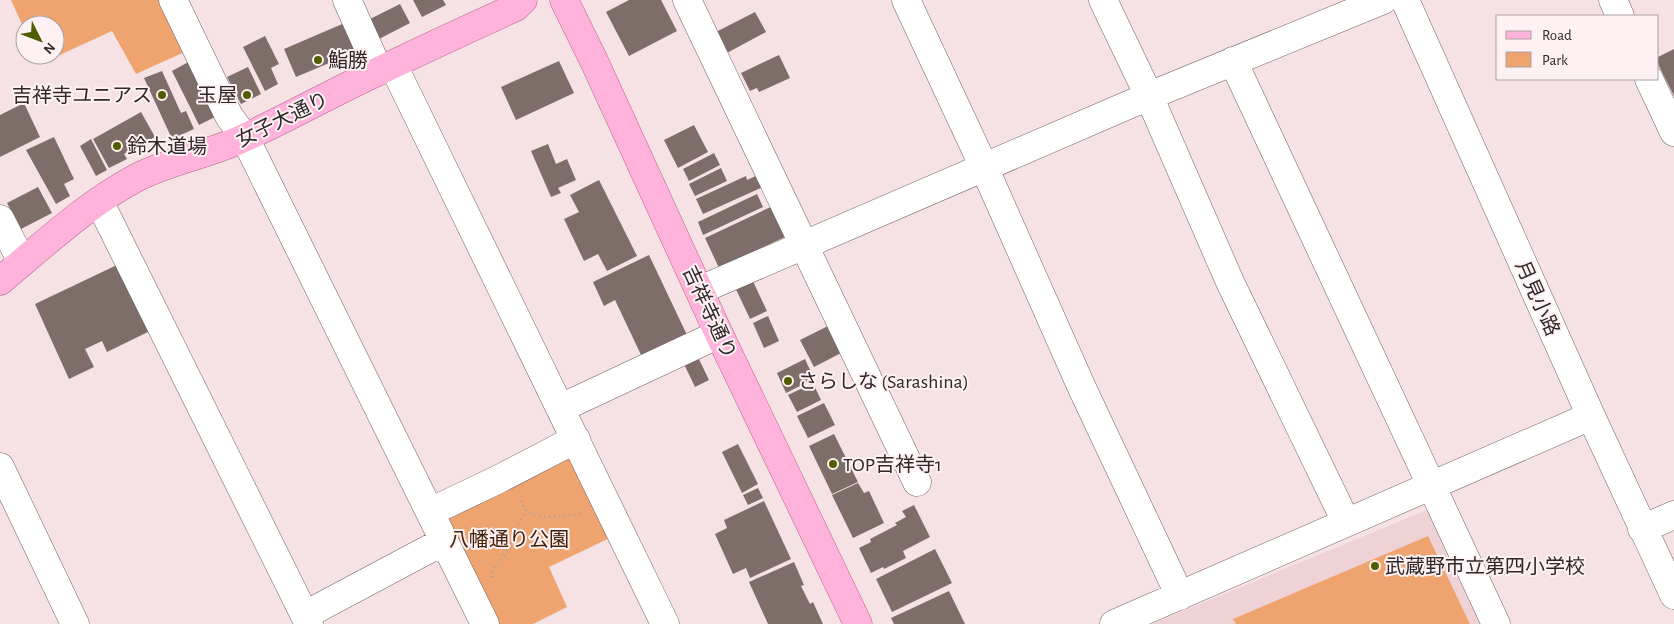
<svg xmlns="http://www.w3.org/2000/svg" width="1674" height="624" viewBox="0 0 1674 624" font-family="'Alegreya Sans','Noto Sans JP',sans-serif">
  <rect width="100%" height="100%" fill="#f6e2e4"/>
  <path fill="#efd2d5" d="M 1432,508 L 1484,624 L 1152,624 Z"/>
  <path fill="#efa470" d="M 11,0 L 163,0 L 189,50 L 136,74 L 112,31 L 40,64 L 36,55 L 55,55 L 55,25 L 25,25 L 25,31 Z
    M 562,456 L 577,460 L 614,536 L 549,567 L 567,607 L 533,624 L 495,624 L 445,517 Z
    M 1428,536 L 1470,624 L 1236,624 L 1233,619 Z"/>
  <path fill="#7e6e6a" d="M 413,0 L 443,0 L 446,5 L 422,17 Z
    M 629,0 L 661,0 L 677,31 L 629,56 L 606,12 Z
    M 400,4 L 410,23 L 379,39 L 370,19 Z
    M 755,12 L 766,32 L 725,54 L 714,33 Z
    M 347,22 L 360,50 L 296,77 L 284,49 Z
    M 265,36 L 279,64 L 271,68 L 278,84 L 265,91 L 243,47 Z
    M 1674,49 L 1674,96 L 1658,64 L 1658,57 Z
    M 779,55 L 790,78 L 759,92 L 757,88 L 750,91 L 741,73 Z
    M 192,60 L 219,115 L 199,125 L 172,71 Z
    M 559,61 L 574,93 L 516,120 L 501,87 Z
    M 248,67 L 261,94 L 241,104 L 227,77 Z
    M 162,71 L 181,113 L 186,111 L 194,129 L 172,139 L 144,78 Z
    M 24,103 L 40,137 L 0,157 L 0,115 Z
    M 141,112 L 155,137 L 124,154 L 127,159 L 109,168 L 93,139 Z
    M 694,125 L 708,152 L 678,168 L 664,140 Z
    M 54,137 L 74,179 L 64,184 L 70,196 L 56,204 L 26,150 Z
    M 91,139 L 107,170 L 96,176 L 80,146 Z
    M 548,144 L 556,164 L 567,159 L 576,180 L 558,188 L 561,193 L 551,197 L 531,151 Z
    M 714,153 L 720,165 L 689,181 L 683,169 Z
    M 721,168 L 727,181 L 695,196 L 689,184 Z
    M 760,174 L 765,186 L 703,214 L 696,199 L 746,176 L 747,180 Z
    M 599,180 L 637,256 L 607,271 L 598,254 L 584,261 L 564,219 L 579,212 L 570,195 Z
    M 38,187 L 52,213 L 21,229 L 7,203 Z
    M 757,194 L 763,207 L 703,235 L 698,222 Z
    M 777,204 L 791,234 L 719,268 L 705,238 Z
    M 649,255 L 687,335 L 642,357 L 615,300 L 604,306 L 593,282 Z
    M 119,264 L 150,331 L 107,352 L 102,341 L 85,349 L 94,367 L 69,379 L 35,304 Z
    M 751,277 L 767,311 L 750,319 L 734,285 Z
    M 768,316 L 779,341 L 764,348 L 753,323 Z
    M 832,324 L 845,351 L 814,367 L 800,340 Z
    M 697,355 L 709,380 L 695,387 L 683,362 Z
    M 805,359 L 814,379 L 786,393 L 777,373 Z
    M 813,383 L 821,400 L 797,412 L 788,395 Z
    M 824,403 L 835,425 L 808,438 L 797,416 Z
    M 834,434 L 858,482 L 832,494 L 809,446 Z
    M 738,444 L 758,484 L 742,493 L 722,452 Z
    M 858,483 L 864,493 L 869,491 L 884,523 L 853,538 L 832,495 Z
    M 758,488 L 763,498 L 748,505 L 743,495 Z
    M 764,501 L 791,559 L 750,578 L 746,568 L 733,574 L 715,534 L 727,528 L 724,520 Z
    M 914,505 L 930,537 L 903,551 L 906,558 L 884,569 L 883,567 L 871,573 L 859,548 L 871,542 L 870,539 L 897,525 L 895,523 L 906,517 L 902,511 Z
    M 935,549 L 952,583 L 892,612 L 876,579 Z
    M 794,562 L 804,585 L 801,586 L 810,604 L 813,602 L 823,624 L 768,624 L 749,582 Z
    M 949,591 L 965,624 L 894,624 L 891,618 Z"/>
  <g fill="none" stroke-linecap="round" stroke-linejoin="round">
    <g stroke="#726163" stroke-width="29">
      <path id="minor" d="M 173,0 L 229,116 L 245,138 L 485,624
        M 347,0 L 379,71
        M 687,0 L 917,482
        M 906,0 L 984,167 L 1082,388 L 1180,596
        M 1103,0 L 1149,96 L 1230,282 L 1346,522
        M 1405,0 L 1591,416 L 1674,595
        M 1613,0 L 1620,16
        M 1233,61 L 1496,624
        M 393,65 L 665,624
        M 1649,79 L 1674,132
        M 99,201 L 309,624
        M 0,219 L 22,262
        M 700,290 L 1149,96 L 1383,0
        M 561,408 L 719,334
        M 0,467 L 75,624
        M 430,512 L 497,480 L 576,439
        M 1642,529 L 1674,515
        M 305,615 L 444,541
        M 1114,624 L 1591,416"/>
    </g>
    <g stroke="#b6628c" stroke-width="29">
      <path id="major" d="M 564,0 L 594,61 L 719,334 L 858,624
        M 0,281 C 42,246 87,204 136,178 C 171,160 211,154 246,137 C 291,116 334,92 379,71 C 424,49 470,28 516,7 L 523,0"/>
    </g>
    <path stroke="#af9fa1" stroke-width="3" stroke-dasharray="1 4" stroke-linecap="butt" d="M 520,496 C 522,501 523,507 527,511 C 538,521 568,516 582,513
      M 492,577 L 493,570 L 509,549 L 513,536 L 526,510"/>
    <use href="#minor" stroke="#fff" stroke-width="28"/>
    <use href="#major" stroke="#ffb3da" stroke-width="28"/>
  </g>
  <g fill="#505e00" stroke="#fef1f3" stroke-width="2">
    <circle cx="318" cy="60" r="5"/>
    <circle cx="162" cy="95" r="5"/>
    <circle cx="247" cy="95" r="5"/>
    <circle cx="117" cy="146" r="5"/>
    <circle cx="788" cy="381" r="5"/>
    <circle cx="833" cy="464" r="5"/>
    <circle cx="1375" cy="566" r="5"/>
  </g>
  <g text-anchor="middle" stroke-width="4" stroke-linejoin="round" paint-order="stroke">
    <g font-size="20" fill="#2f2728" stroke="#fef1f3" text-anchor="start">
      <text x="328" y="67">鮨勝</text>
      <text x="152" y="102" text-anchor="end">吉祥寺ユニアス</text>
      <text x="237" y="102" text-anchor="end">玉屋</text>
      <text x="127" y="153">鈴木道場</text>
      <text x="798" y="388">さらしな (Sarashina)</text>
      <text x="843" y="471">TOP吉祥寺1</text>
      <text x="1385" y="573">武蔵野市立第四小学校</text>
    </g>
    <g font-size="20" fill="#2f2728" stroke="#fef1f3">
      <text transform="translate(282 119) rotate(-26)" y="7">女子大通り</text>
      <text transform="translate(1538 298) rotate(66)" y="7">月見小路</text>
      <text transform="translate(710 312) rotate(65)" y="7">吉祥寺通り</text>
    </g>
    <g font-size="20" fill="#422108" stroke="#fef1f3">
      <text x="509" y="546">八幡通り公園</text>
    </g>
  </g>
  <rect x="1496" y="15" width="162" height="65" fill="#fef1f3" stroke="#aba0a2"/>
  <rect x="1506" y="31" width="25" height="8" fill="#ffb3da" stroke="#aba0a2"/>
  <text x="1542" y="40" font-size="15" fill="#2f2728">Road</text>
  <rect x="1506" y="52" width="25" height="15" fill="#efa470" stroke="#aba0a2"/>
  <text x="1542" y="65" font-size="15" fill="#2f2728">Park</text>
  <g transform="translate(40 40) rotate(132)"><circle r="24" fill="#fef1f3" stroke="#aba0a2"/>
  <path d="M0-4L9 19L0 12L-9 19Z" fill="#505e00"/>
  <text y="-8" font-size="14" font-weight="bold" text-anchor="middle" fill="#2f2728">N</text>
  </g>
</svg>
